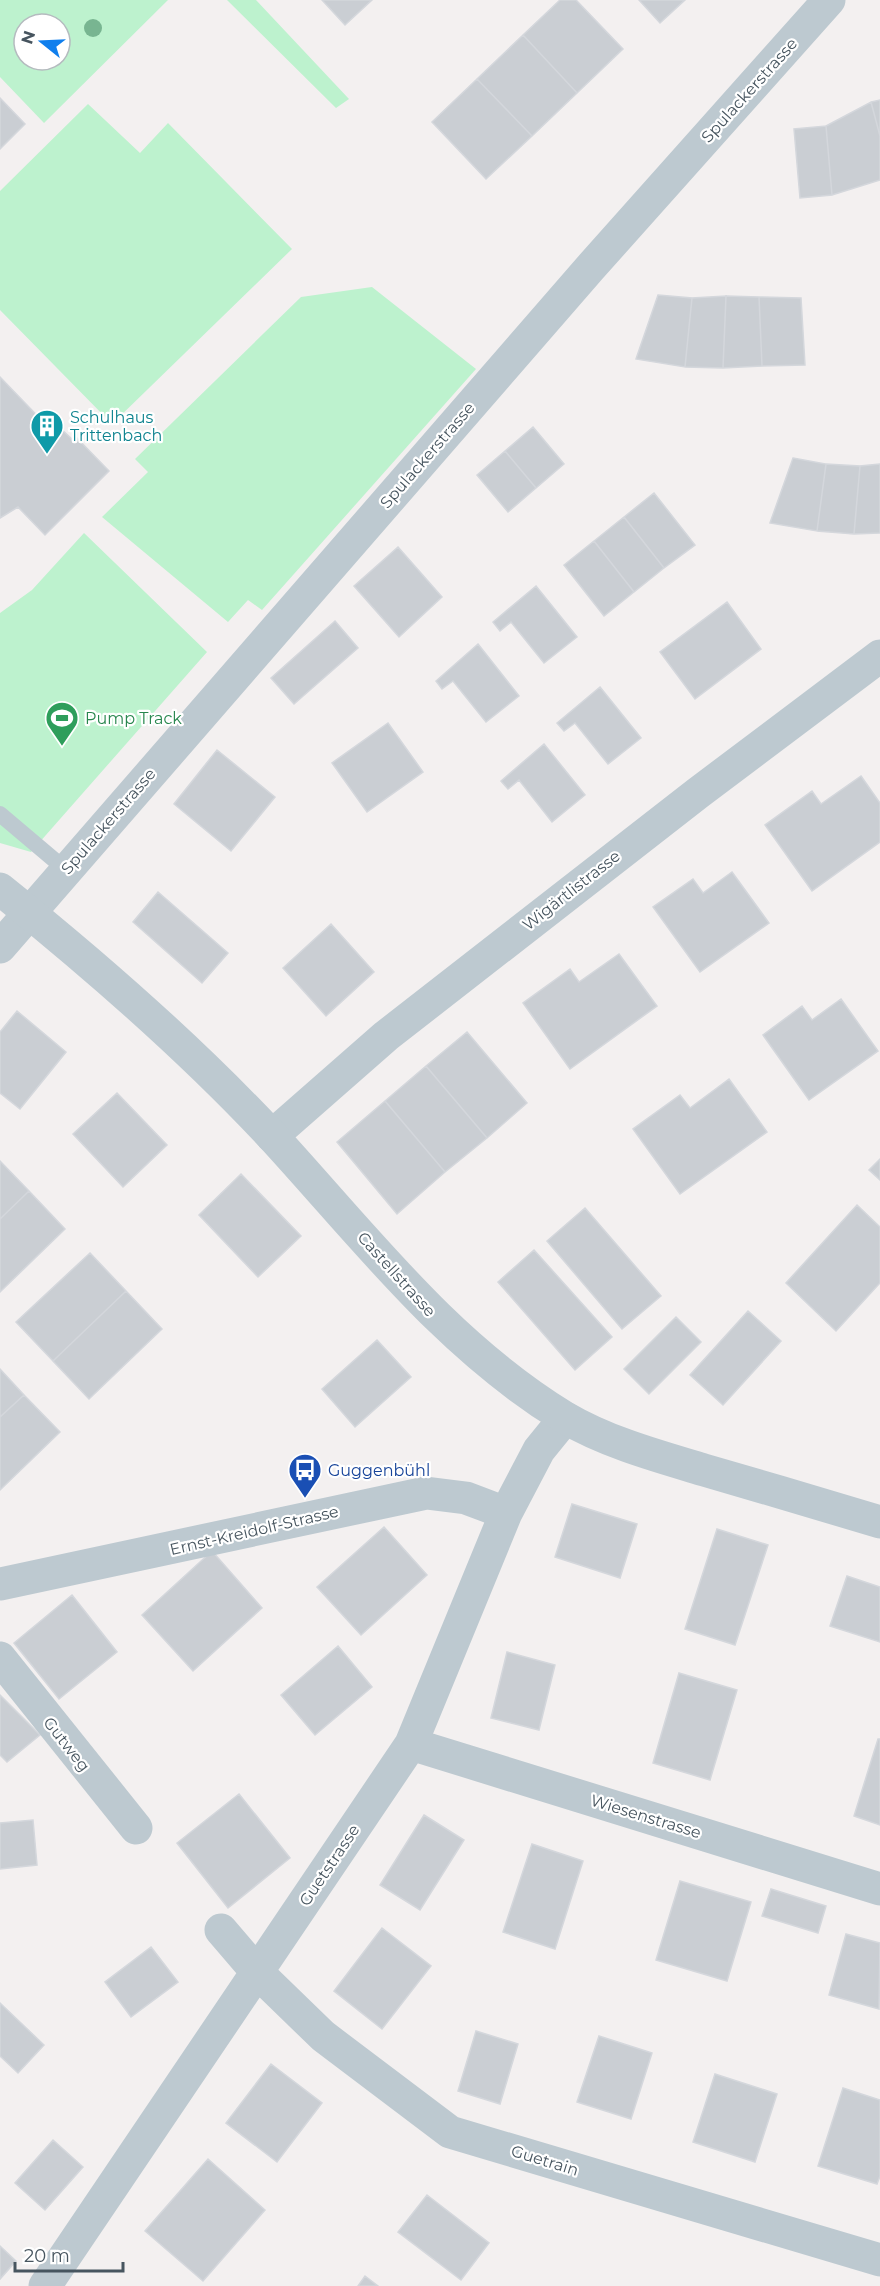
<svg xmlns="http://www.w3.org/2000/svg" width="880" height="2286" viewBox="0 0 880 2286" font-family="Montserrat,sans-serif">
  <rect width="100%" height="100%" fill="#f3f0f0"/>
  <path fill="#bdf2ce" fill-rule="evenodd" d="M 0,0 L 168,0 L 44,123 L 0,77 ZM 24,24 L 60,24 L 60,60 L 24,60 Z
    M 227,0 L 256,0 L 349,99 L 336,108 Z
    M 88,104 L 140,153 L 168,123 L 292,249 L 112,424 L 0,310 L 0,191 Z
    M 372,287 L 476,369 L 262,610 L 248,600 L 228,622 L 102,517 L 148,472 L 135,459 L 301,297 Z
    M 84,533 L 207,652 L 31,852 L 0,843 L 0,613 L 32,590 Z"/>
  <path fill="#caced3" stroke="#d4d7dc" stroke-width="1.5" d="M 322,0 L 372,0 L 345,25 Z
    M 560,0 L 576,0 L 623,49 L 577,93 L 523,35 Z
    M 639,0 L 685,0 L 660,23 Z
    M 523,35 L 577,93 L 532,136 L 477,79 Z
    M 477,79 L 532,136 L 486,179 L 432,122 Z
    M 0,98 L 25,124 L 0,149 Z
    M 880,100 L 880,136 L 871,102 Z
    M 871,102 L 880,136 L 880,180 L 832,195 L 826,126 Z
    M 826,126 L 832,195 L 800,198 L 794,129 Z
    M 658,295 L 692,298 L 685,367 L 636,359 Z
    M 726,296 L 759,297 L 762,366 L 723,368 Z
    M 726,296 L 723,368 L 685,367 L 692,298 Z
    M 759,297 L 801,298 L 805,365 L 762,366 Z
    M 0,377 L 53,432 L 59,427 L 73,440 L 76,437 L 109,471 L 45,535 L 18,507 L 0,518 Z
    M 533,427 L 564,464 L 536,488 L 505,451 Z
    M 505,451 L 536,488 L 508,512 L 477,475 Z
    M 793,458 L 826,464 L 817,531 L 770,523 Z
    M 826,464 L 860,466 L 854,534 L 817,531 Z
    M 880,464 L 880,533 L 854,534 L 860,466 Z
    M 654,493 L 695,545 L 664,568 L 624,517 Z
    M 624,517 L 664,568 L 634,592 L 594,541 Z
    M 594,541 L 634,592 L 604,616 L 564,565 Z
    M 398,547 L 442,597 L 399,637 L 354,586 Z
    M 536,586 L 577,637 L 544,663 L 511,622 L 500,631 L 493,622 Z
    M 727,602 L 761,649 L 695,699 L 660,652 Z
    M 335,621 L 358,648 L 294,704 L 271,678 Z
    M 478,644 L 519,696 L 486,722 L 453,681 L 442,689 L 436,681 Z
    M 600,687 L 641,738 L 608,764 L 575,723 L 564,731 L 557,723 Z
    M 388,723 L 423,772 L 367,812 L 332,763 Z
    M 544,744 L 585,795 L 552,822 L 519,780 L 508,789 L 501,781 Z
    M 217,750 L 275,797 L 231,851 L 174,804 Z
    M 861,776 L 880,803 L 880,842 L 812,891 L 765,825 L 812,791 L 821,804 Z
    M 732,872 L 769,923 L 700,972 L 653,907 L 693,879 L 703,893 Z
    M 158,892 L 228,953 L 202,983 L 133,922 Z
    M 331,924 L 374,972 L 326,1016 L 283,968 Z
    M 619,954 L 657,1006 L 570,1069 L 523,1003 L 570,969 L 579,982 Z
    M 841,999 L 878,1051 L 809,1100 L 763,1035 L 802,1006 L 812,1020 Z
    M 17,1011 L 66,1052 L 20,1109 L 0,1093 L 0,1032 Z
    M 467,1032 L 527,1103 L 487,1138 L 426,1066 Z
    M 426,1066 L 487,1138 L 445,1172 L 385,1101 Z
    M 729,1079 L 767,1132 L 680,1194 L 633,1129 L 680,1095 L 690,1108 Z
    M 117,1093 L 167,1145 L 123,1187 L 73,1134 Z
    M 385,1101 L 445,1172 L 397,1214 L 337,1142 Z
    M 880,1159 L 880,1180 L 869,1170 Z
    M 0,1161 L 29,1191 L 0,1219 Z
    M 241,1174 L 301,1236 L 258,1277 L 199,1215 Z
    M 29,1191 L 65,1229 L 0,1292 L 0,1219 Z
    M 857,1205 L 880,1227 L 880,1283 L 836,1331 L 786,1283 Z
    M 585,1208 L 661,1296 L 622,1329 L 547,1241 Z
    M 534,1250 L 612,1337 L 575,1370 L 498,1282 Z
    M 90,1253 L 126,1291 L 53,1361 L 16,1322 Z
    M 126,1291 L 162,1329 L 89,1399 L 53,1361 Z
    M 748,1311 L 781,1341 L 723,1405 L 690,1375 Z
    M 676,1317 L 701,1342 L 649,1394 L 624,1369 Z
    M 377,1340 L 411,1377 L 355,1427 L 322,1389 Z
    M 0,1369 L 24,1395 L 0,1417 Z
    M 24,1395 L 60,1432 L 0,1490 L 0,1417 Z
    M 572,1504 L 637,1524 L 620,1578 L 555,1557 Z
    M 384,1527 L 427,1575 L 361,1635 L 317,1587 Z
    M 717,1529 L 768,1545 L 735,1645 L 685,1629 Z
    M 212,1551 L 262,1608 L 193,1671 L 142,1615 Z
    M 847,1576 L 880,1587 L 880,1642 L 830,1626 Z
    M 72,1595 L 117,1652 L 59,1699 L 14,1643 Z
    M 338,1646 L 372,1687 L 315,1735 L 281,1695 Z
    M 507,1652 L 555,1665 L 539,1730 L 491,1718 Z
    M 679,1673 L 737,1690 L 710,1780 L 653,1763 Z
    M 0,1695 L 40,1735 L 7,1762 L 0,1755 Z
    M 878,1739 L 880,1739 L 880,1825 L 854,1816 Z
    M 239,1794 L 290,1858 L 228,1908 L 177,1843 Z
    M 424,1815 L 464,1840 L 420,1910 L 380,1885 Z
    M 33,1820 L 37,1865 L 0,1869 L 0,1823 Z
    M 532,1844 L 583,1861 L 555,1949 L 503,1932 Z
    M 680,1881 L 751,1902 L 727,1981 L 656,1960 Z
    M 771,1889 L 826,1906 L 818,1933 L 762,1916 Z
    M 382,1928 L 431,1966 L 382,2029 L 334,1991 Z
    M 846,1934 L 880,1943 L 879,2009 L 829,1995 Z
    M 151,1947 L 178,1982 L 131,2017 L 105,1982 Z
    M 0,2003 L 44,2045 L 18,2073 L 0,2056 Z
    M 476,2031 L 518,2044 L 500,2104 L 458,2091 Z
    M 599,2036 L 652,2053 L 631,2119 L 577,2102 Z
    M 271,2064 L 322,2103 L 277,2162 L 226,2123 Z
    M 715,2074 L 777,2094 L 755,2162 L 693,2142 Z
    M 843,2088 L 880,2100 L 880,2176 L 877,2184 L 818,2166 Z
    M 53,2140 L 83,2167 L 45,2210 L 15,2183 Z
    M 208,2159 L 265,2210 L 203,2281 L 145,2231 Z
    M 427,2195 L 489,2243 L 461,2280 L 398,2232 Z
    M 0,2246 L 16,2261 L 0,2279 Z
    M 365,2276 L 378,2286 L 358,2286 Z"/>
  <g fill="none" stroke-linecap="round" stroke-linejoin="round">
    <path stroke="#bdc9d0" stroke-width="16" d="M 0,814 L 65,869"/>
    <path stroke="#bdc9d0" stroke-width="33" d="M 0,947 L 590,268 L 829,0
      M 272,1136 L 386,1036 L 698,793 L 880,656
      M 0,1584 L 426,1493 L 466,1498 L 506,1513
      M 0,1658 L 136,1828
      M 411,1744 L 880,1889
      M 221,1930 L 257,1972 L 323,2036 L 450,2132 L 880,2260
      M 45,2286 L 411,1744 L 506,1513 L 539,1450 L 565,1418"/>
    <path stroke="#bdc9d0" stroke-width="33" d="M 0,889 C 96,966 188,1046 272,1136 C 364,1236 446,1345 564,1417 C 606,1442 657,1456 704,1470 C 763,1487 821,1504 880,1522"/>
  </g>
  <circle fill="#78b591" cx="93" cy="28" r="9"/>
  <defs>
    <g id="building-pin" transform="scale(1.725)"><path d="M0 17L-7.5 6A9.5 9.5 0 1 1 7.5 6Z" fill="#0f9aa8" stroke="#fff"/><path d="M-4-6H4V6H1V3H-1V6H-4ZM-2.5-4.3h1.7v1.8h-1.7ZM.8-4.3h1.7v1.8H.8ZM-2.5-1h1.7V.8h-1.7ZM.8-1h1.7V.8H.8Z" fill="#fff"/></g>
    <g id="stadium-pin" transform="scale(1.725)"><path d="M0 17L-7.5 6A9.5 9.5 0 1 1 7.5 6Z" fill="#2e9e5b" stroke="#fff"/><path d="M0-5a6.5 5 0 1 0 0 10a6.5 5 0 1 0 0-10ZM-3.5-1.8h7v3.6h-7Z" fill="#fff"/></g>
    <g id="bus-pin" transform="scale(1.725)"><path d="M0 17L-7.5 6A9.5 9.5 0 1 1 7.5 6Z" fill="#1a4fb4" stroke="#fff"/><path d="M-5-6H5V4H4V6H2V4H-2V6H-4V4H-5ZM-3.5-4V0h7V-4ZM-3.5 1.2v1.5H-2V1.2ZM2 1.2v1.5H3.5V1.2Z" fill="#fff"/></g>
  </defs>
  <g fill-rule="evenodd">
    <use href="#building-pin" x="47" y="426"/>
    <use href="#stadium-pin" x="62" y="718"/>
    <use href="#bus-pin" x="305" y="1470"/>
  </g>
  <g text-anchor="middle" stroke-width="4.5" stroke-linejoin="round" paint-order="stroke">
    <g font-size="16" fill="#47555f" stroke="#fff">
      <text transform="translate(749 90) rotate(-48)" y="6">Spulackerstrasse</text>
      <text transform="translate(427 455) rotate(-49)" y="6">Spulackerstrasse</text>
      <text transform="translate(108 821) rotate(-49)" y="6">Spulackerstrasse</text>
      <text transform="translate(571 890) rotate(-38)" y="6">Wigärtlistrasse</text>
      <text transform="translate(397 1274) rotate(48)" y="6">Castellstrasse</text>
      <text transform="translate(254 1530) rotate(-13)" y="6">Ernst-Kreidolf-Strasse</text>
      <text transform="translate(67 1744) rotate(52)" y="6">Gutweg</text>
      <text transform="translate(646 1816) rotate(17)" y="6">Wiesenstrasse</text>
      <text transform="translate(329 1865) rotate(-56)" y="6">Guetstrasse</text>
      <text transform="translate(545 2160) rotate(17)" y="6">Guetrain</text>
    </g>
    <g font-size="16" fill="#0d838f" stroke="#fff" text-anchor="start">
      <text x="70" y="423">Schulhaus<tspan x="70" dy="18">Trittenbach</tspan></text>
    </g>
    <g font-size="16" fill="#27864d" stroke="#fff" text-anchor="start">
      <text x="85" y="724">Pump Track</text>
    </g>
    <g font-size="16" fill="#164399" stroke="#fff" text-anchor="start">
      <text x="328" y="1476">Guggenbühl</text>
    </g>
  </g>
  <g transform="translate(42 42) rotate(288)"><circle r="28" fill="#ffffff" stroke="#b5bbbf" stroke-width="1.5"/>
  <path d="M0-4.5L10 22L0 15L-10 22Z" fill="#107fed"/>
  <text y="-9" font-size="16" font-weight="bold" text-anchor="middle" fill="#47555f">N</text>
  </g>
  <path d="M15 2262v9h108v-9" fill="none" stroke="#47555f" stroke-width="3"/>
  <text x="24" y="2262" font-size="18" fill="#47555f" stroke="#ffffff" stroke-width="4.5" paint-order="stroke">20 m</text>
</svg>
